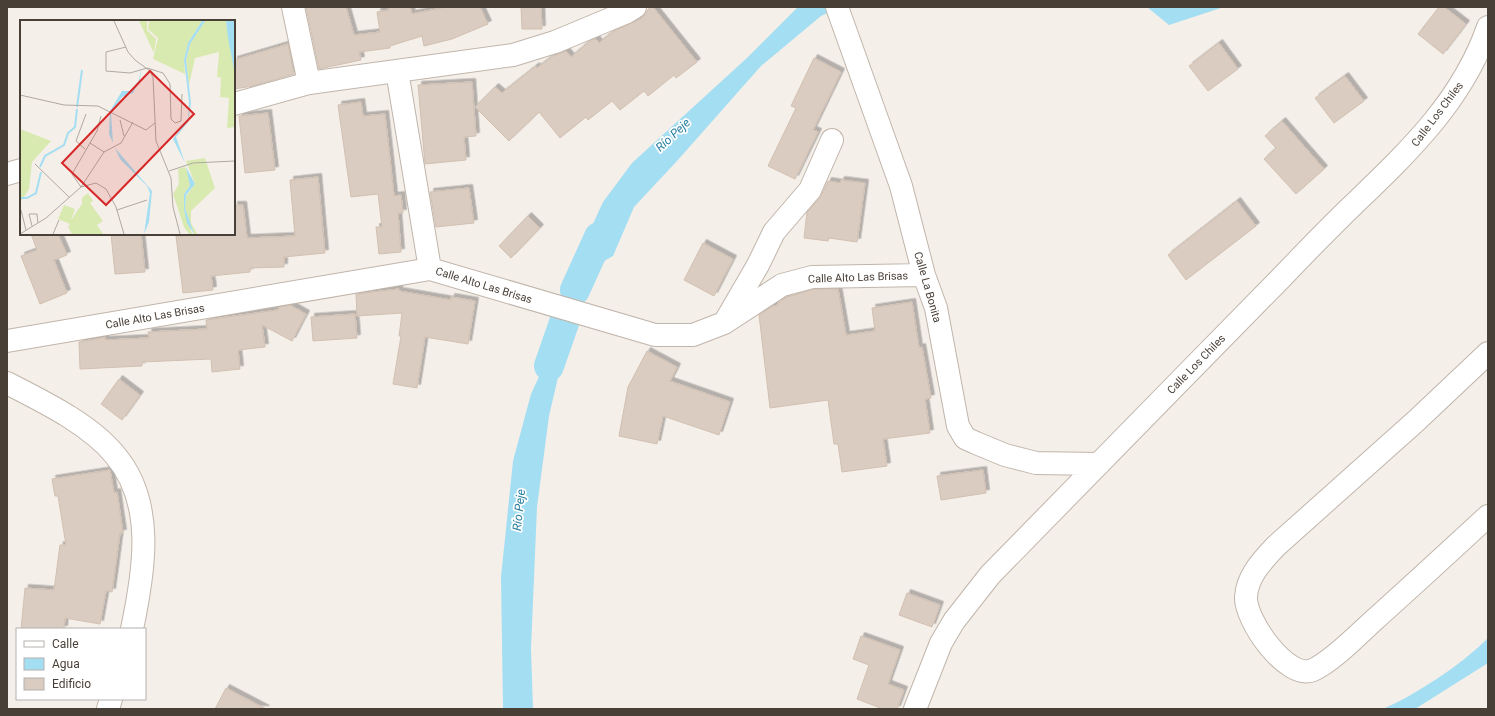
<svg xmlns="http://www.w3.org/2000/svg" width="1495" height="716" viewBox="0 0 1495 716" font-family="Roboto,sans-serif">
  <defs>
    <filter id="shadow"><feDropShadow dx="3.5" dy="-3.5" stdDeviation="0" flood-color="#0004"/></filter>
  </defs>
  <rect width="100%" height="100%" fill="#f5efe9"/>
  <path fill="#a4def2" d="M 798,7 L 841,7 L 821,16 L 761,66 L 677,161 L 634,207 L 613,256 L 581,274 L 576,261 L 603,202 L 632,163 L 748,57 Z
    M 1147,7 L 1224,7 L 1169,25 Z
    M 562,327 L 562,360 L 549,416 L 537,507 L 531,649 L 533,709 L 503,709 L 501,577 L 513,461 L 531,394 Z
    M 1488,638 L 1488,663 L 1415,709 L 1383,709 C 1417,694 1461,665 1488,638 Z"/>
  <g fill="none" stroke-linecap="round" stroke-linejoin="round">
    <path stroke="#a4def2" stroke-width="30" d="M 575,290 L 599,237
      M 549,366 L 566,317"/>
  </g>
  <path fill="#daccc1" stroke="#d2c0b1" filter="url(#shadow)" d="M 306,7 L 346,7 L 354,35 L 380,32 L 377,12 L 389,10 L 388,7 L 410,7 L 412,14 L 446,7 L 480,7 L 488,24 L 452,39 L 424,46 L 422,36 L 390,46 L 390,48 L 359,52 L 361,60 L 319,69 Z
    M 521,7 L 541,7 L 542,29 L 522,29 Z
    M 650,7 L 653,7 L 697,62 L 676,78 L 674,75 L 648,96 L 644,91 L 620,110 L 612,101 L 588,120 L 586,117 L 560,138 L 539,112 L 509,141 L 475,107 L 495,87 L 502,93 L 536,66 L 537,68 L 553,56 L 566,51 L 571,57 L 591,40 L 596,39 L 599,43 L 614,31 L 642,18 Z
    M 1439,7 L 1444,7 L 1466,24 L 1443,54 L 1418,34 Z
    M 1219,43 L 1238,69 L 1208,91 L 1189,66 Z
    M 288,44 L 294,74 L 253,86 L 234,89 L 234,60 Z
    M 814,58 L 841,72 L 813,130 L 818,132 L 795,179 L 768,166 L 796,108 L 791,106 Z
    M 1345,76 L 1364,101 L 1334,123 L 1315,98 Z
    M 472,82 L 476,136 L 464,137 L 466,160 L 425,164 L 418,85 Z
    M 361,102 L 363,116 L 385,114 L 394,196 L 401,195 L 403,213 L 398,213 L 401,252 L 379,254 L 376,227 L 382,227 L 378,194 L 351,197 L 338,105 Z
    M 268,113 L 275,170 L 245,173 L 239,116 Z
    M 1282,121 L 1324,169 L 1296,194 L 1264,159 L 1276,148 L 1265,136 Z
    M 318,177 L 325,253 L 284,257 L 284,267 L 250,268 L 250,272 L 211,276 L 213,290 L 183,293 L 176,236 L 234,234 L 234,205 L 243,205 L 247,238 L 295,236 L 290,180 Z
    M 841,180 L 865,183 L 857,242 L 829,238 L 828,241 L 804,238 L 807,212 L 820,198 L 828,181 L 840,183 Z
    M 469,188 L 474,223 L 436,227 L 430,192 Z
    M 1237,201 L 1256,226 L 1186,280 L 1168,255 Z
    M 528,216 L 540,228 L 511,258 L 499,246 Z
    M 31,234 L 58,234 L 67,255 L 54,260 L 67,293 L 40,304 L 21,256 L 37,250 Z
    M 111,234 L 141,234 L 145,272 L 115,274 Z
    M 703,243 L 733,259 L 714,296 L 684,280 Z
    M 399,289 L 399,291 L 451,300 L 451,297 L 475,301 L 468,344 L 425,337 L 417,388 L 393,384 L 401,336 L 399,336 L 402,313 L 357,316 L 356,294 Z
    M 814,289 L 838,289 L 846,335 L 875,331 L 872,308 L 912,302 L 919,348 L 922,347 L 931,398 L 925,399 L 930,433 L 883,439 L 887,466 L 842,472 L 838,444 L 834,444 L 828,400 L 770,408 L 759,315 L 773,306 L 778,305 L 778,303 L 787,297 Z
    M 290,305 L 306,314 L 292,341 L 262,325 L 265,347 L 238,350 L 240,369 L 212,372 L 211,359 L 142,362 L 142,366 L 80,369 L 79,342 L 102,338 L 105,337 L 105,340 L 149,338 L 148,332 L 207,329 L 206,320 L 278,310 L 279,307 Z
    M 355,314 L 357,338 L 313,341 L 311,317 Z
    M 647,351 L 677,367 L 670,381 L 730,402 L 719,435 L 663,416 L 657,444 L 619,436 L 628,387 Z
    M 119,379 L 140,395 L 122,420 L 101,404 Z
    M 110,470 L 114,493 L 117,492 L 123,533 L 120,533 L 112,592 L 106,591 L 100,624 L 65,618 L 64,629 L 21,629 L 25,588 L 54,590 L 60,545 L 66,545 L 58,496 L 55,496 L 52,479 Z
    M 983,470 L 986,493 L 941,500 L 937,476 Z
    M 907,593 L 940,605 L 932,627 L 899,615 Z
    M 861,636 L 900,650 L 888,684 L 904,690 L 897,709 L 883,709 L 857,699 L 869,665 L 853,659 Z
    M 226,688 L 266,709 L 215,709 Z"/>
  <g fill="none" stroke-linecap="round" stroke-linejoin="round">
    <g stroke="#c0b5ab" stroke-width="24">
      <path id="minor" d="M 293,7 L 309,83
        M 837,7 L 901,186 L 924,275 L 936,308 L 958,426 L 965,438 L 976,443 L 1005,455 L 1036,463 L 1099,464
        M 397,71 L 430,269
        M 234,104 L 309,83 L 513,55 L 555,42 L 627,12 L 635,7
        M 7,174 L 21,170
        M 726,320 L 758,265 L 774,232 L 810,190 L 832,140
        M 7,341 L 430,269 L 655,335 L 693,335 L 724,323 L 782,285 L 812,277 L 924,275
        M 1488,353 L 1416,421 L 1276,546 C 1263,560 1247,576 1246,597 C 1245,620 1287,681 1313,670 C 1331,662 1357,636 1372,622 C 1411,587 1449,552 1488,516
        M 7,383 C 42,401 90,424 115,455 C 156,503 144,572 132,629
        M 108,709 L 111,699
        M 915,709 L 941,643 L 954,621 L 990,575 C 1087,475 1184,377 1281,278 C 1304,254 1327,230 1352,206 C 1407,153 1462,102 1488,27"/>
    </g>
    <use href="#minor" stroke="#fff" stroke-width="22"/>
  </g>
  <g text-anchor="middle" stroke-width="3.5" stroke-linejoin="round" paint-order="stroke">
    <g font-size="11" fill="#483f37" stroke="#fff">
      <text transform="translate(1437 114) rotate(-53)" y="4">Calle Los Chiles</text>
      <text transform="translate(858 277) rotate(-2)" y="4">Calle Alto Las Brisas</text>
      <text transform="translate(484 285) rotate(17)" y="4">Calle Alto Las Brisas</text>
      <text transform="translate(928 287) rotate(74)" y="4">Calle La Bonita</text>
      <text transform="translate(155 316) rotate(-10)" y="4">Calle Alto Las Brisas</text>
      <text transform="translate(1196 364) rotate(-46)" y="4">Calle Los Chiles</text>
    </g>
    <g font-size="12" font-style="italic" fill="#287f9f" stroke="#fff">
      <text transform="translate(673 135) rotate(-43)" y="4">Río Peje</text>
      <text transform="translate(519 510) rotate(-84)" y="4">Río Peje</text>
    </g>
  </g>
  <g transform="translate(20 20)">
    <rect width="215" height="215" fill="#f5efe9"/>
    <path d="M 119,1 L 127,1 L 127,10 L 136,19 L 134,33 ZM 129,1 L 182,1 L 168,23 L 164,40 L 165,54 L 133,39 L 138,18 L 128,9 ZM 185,1 L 206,1 L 215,55 L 215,107 L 207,108 L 209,78 L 200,77 L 201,58 L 197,57 L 199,32 L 175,38 L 169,65 L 166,40 L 170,24 ZM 0,109 L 31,121 L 12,142 L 9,169 L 0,183 ZM 185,138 L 195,168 L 171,191 L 171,203 L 177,214 L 174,214 L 165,188 L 166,176 L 175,164 L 166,141 ZM 165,147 L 169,155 L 170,166 L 164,174 L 164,189 L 172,214 L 169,214 L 164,207 L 153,174 L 159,164 L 158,149 ZM 68,173 L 73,181 L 70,183 L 83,201 L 77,205 L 83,214 L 52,214 L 48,207 L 50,204 L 38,199 L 44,185 L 55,189 L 51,200 L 62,184 L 62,178 Z" fill="#d9eab0"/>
    <path d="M 182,1 L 185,1 L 170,24 L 166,40 L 171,83 L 168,102 L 156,117 L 165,143 L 153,119 L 168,99 L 169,82 L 164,40 L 168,23 ZM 206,1 L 215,1 L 215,55 L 208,18 ZM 121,47 L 120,60 L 113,73 L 102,77 L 91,93 L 93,123 L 89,114 L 90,91 L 102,71 L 111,71 L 119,60 ZM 95,128 L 132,171 L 129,202 L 124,214 L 130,173 L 127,166 L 100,139 ZM 166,147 L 175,164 L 166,175 L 165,188 L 174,214 L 167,203 L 164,189 L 164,174 L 170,166 Z" fill="#a4def2"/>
    <path fill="none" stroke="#a4def2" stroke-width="2" d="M 57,87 L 62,50M 20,147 L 25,136 L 44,125 L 48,113 L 55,107 L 57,89M 0,178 L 7,178 L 16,173 L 21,152"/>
    <path fill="none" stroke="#b0a9a2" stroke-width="1" d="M 94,1 L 108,32 L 115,40 L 130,51 L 133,57 L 136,121 L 151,158 L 153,187 L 160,214M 106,27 L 86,32 L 86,51 L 110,53 L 127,48 L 143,53 L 150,64 L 151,99 L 155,103 L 161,101 L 162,74M 0,75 L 44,85 L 78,86 L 126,110 L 135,103M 100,100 L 104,116M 70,123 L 84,132M 65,129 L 56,121 L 66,94M 15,144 L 49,177M 149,151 L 173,143 L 215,141M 61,167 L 84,132 L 101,123 L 113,102M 61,167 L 52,154 L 77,111 L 81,96M 1,190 L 6,210M 97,190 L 127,180M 12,206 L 9,194 L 17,194 L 18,203M 0,214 L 26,198 L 61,167 L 76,163 L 86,169 L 96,187 L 104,214M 33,214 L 39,200"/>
    <path fill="#d62828" fill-opacity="0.15" stroke="#d62828" stroke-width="2" d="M 130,51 L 174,94 L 86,185 L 42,143 Z"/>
    <rect width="215" height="215" fill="none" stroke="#483f37" stroke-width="2"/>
  </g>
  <rect width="1495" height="716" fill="none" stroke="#483f37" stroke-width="16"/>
  <rect x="16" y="628" width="130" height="72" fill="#ffffff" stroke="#b6b2af"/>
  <rect x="24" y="641" width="20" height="6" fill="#ffffff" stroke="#b6b2af"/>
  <text x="52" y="648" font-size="12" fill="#483f37">Calle</text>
  <rect x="24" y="658" width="20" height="12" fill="#a4def2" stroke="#b6b2af"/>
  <text x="52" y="668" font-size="12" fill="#483f37">Agua</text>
  <rect x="24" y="678" width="20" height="12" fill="#daccc1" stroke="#b6b2af"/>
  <text x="52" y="688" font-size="12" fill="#483f37">Edificio</text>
</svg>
